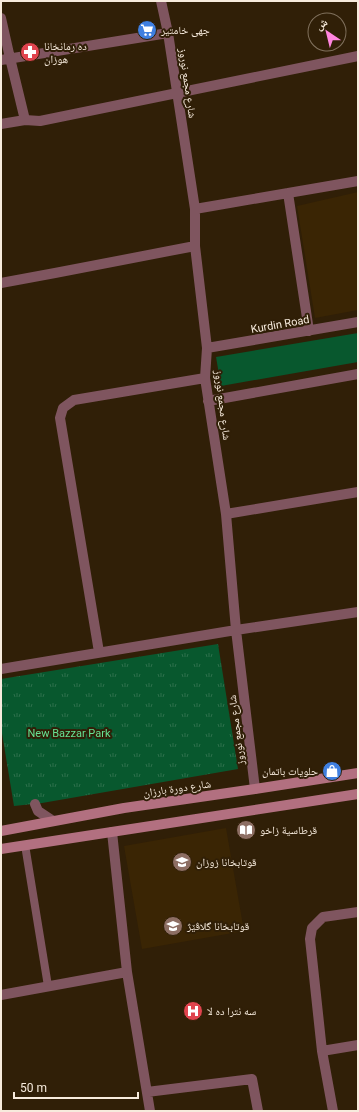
<svg xmlns="http://www.w3.org/2000/svg" width="359" height="1112" viewBox="0 0 359 1112" font-family="Roboto,'Noto Naskh Arabic',sans-serif">
  <defs>
    <pattern id="grass-tufts" width="24" height="20" patternUnits="userSpaceOnUse"><rect width="24" height="20" fill="#08582e"/><path d="M3 7l-1-3M5 7V3M7 7l1-3M15 17l-1-3M17 17v-4M19 17l1-3" fill="none" stroke="#2d704c"/></pattern>
  </defs>
  <rect width="100%" height="100%" fill="#301f07"/>
  <path fill="#3a2504" d="M 358,192 L 358,310 L 315,318 L 297,206 Z
    M 226,828 L 244,931 L 142,949 L 124,846 Z"/>
  <path fill="url(#grass-tufts)" d="M 218,644 L 238,769 L 42,803 L 14,806 L 1,727 L 1,679 Z"/>
  <path fill="#08582e" d="M 358,333 L 358,362 L 221,386 L 216,357 Z"/>
  <g fill="none" stroke-linecap="round" stroke-linejoin="round">
    <path stroke="#7f555f" stroke-width="8" d="M 25,845 L 48,986"/>
    <path stroke="#7f555f" stroke-width="10" d="M 161,1 L 168,33 L 195,209 L 195,246 L 207,348 L 205,378 L 226,514 L 236,630 L 255,789
      M 1,18 L 10,58 L 25,120
      M 1,60 L 168,33
      M 1,124 L 25,120 L 40,121 L 358,56
      M 288,193 L 309,331
      M 195,209 L 358,181
      M 1,283 L 55,273 L 195,246
      M 207,348 L 358,322
      M 208,401 L 358,374
      M 226,514 L 358,492
      M 99,652 L 60,418 L 63,408 L 74,400 L 205,378
      M 1,669 L 236,630 L 358,612
      M 35,804 L 38,811 L 53,821
      M 112,832 L 127,972 L 150,1111
      M 1,995 L 127,972
      M 322,1051 L 358,1045
      M 147,1092 L 252,1079 L 258,1111
      M 333,1111 L 322,1051 L 310,939 L 312,928 L 323,917 L 358,912"/>
    <path stroke="#b27080" stroke-width="10" d="M 1,831 L 124,808 L 255,789 L 358,773
      M 1,849 L 358,794"/>
  </g>
  <defs>
    <g id="supermarket-disc" transform="scale(1)"><circle r="9.5" fill="#3f7fe0" stroke="#301f07"/><path d="M-6-5.5h2.5l.6 2H6L4.5 2H-2.5L-4.4-4H-6ZM-1.5 3.2a1.3 1.3 0 1 0 .1 0ZM3 3.2a1.3 1.3 0 1 0 .1 0Z" fill="#fff"/></g>
    <g id="pharmacy-disc" transform="scale(1)"><circle r="9.5" fill="#e0444e" stroke="#301f07"/><path d="M-2-6h4v4h4v4h-4v4h-4v-4h-4v-4h4Z" fill="#fff"/></g>
    <g id="shop-disc" transform="scale(1)"><circle r="9.5" fill="#3f7fe0" stroke="#301f07"/><path d="M-5-2.5h2.3a2.7 3.5 0 0 1 5.4 0H5L5.5 6h-11ZM-1.5-2.5h3a1.5 2.3 0 0 0-3 0Z" fill="#fff"/></g>
    <g id="library-disc" transform="scale(1)"><circle r="9.5" fill="#8d6e63" stroke="#301f07"/><path d="M-6-4Q-3-5.5-.7-3.5V5Q-3 3-6 4ZM6-4Q3-5.5 .7-3.5V5Q3 3 6 4Z" fill="#fff"/></g>
    <g id="school-disc" transform="scale(1)"><circle r="9.5" fill="#8d6e63" stroke="#301f07"/><path d="M0-5L7-2L0 1L-7-2ZM-4 1L0 2.5L4 1V4Q0 6-4 4Z" fill="#fff"/></g>
    <g id="hospital-disc" transform="scale(1)"><circle r="9.5" fill="#e0444e" stroke="#301f07"/><path d="M-5-5h3v3.5h4V-5h3V5h-3V1.5h-4V5h-3Z" fill="#fff"/></g>
  </defs>
  <g fill-rule="evenodd">
    <use href="#supermarket-disc" x="147" y="30"/>
    <use href="#pharmacy-disc" x="30" y="52"/>
    <use href="#shop-disc" x="332" y="771"/>
    <use href="#library-disc" x="246" y="830"/>
    <use href="#school-disc" x="182" y="862"/>
    <use href="#school-disc" x="173" y="926"/>
    <use href="#hospital-disc" x="193" y="1011"/>
  </g>
  <g text-anchor="middle" stroke-width="4" stroke-linejoin="round" paint-order="stroke">
    <g font-size="11" fill="#f7ebdd" stroke="#301f07" text-anchor="start">
      <text x="161" y="34">جهى خامتير</text>
      <text x="44" y="50">ده رمانخانا<tspan x="44" dy="13">هوزان</tspan></text>
      <text x="318" y="775" text-anchor="end">حلويات باتمان</text>
      <text x="260" y="834">قرطاسية زاخو</text>
      <text x="196" y="866">قوتابخانا زوزان</text>
      <text x="187" y="930">قوتابخانا گلاڤێژ</text>
      <text x="207" y="1015">سه نترا ده لا</text>
    </g>
    <g font-size="11" fill="#f7ebdd" stroke="#301f07">
      <text transform="translate(188 83) rotate(82)" y="4">شارع مجمع نوروز</text>
      <text transform="translate(280 324) rotate(-10)" y="4">Kurdin Road</text>
      <text transform="translate(223 405) rotate(83)" y="4">شارع مجمع نوروز</text>
      <text transform="translate(236 730) rotate(-97)" y="4">شارع مجمع نوروز</text>
      <text transform="translate(177 788) rotate(-8)" y="4">شارع دورة بارزان</text>
    </g>
    <g font-size="11" fill="#66e193" stroke="#301f07">
      <text x="69" y="737">New Bazzar Park</text>
    </g>
  </g>
  <rect width="359" height="1112" fill="none" stroke="#f7ebdd" stroke-width="4"/>
  <g transform="translate(327 32) rotate(325)"><circle r="19" fill="#301f07" stroke="#80715d"/>
  <path d="M0-3L7 15L0 10L-7 15Z" fill="#ff85df"/>
  <text y="-6" font-size="11" font-weight="bold" text-anchor="middle" fill="#f7ebdd">ش</text>
  </g>
  <path d="M14 1092v6h124v-6" fill="none" stroke="#f7ebdd" stroke-width="2"/>
  <text x="20" y="1092" font-size="12" fill="#f7ebdd" stroke="#301f07" stroke-width="3" paint-order="stroke">50 m</text>
</svg>
